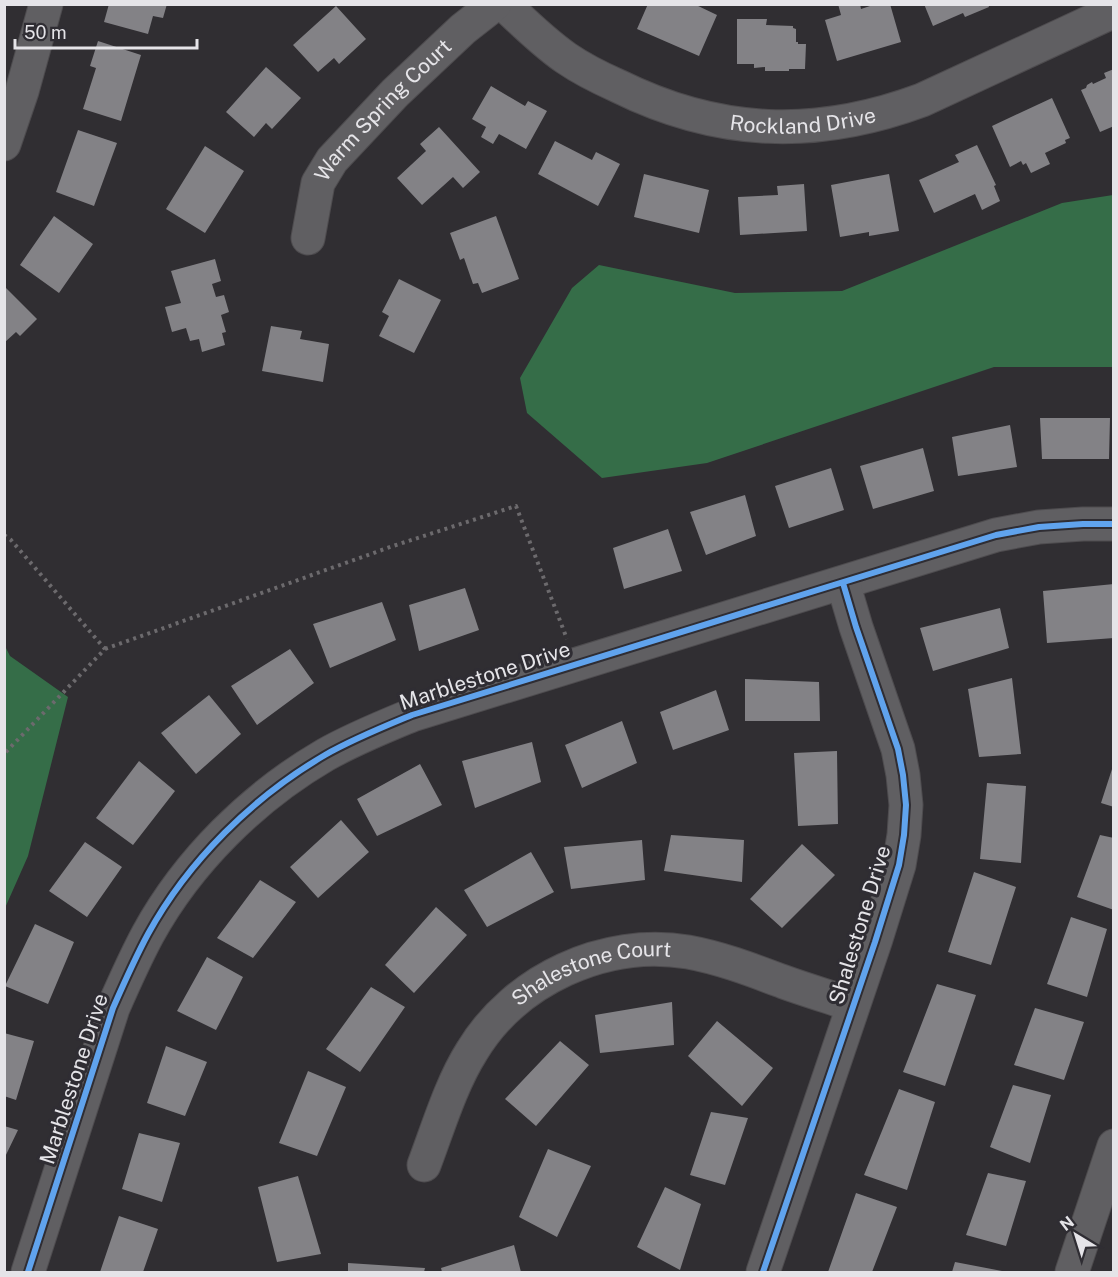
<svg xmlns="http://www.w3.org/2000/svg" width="1118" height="1277" viewBox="0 0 1118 1277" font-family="'Public Sans',sans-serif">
  <rect width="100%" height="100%" fill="#302e32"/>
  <path fill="#356d48" d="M 1113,195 L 1113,367 L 994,367 L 707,463 L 602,478 L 527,413 L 520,378 L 572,288 L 599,265 L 735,293 L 842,291 L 1062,203 Z
    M 5,646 L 10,656 L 68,697 L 28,856 L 5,908 Z"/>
  <path fill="#838286" d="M 109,4 L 167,4 L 163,18 L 153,16 L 148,34 L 104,22 Z
    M 648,4 L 694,4 L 717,15 L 699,56 L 637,29 Z
    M 838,4 L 860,4 L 861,9 L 876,4 L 890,4 L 901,42 L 837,61 L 825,20 L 841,15 Z
    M 924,4 L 988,4 L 989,7 L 965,17 L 963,13 L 933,26 Z
    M 336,6 L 366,39 L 339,64 L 334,58 L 318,72 L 293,45 Z
    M 737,19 L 767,19 L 766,25 L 793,26 L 793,28 L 796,29 L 796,42 L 798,42 L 798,44 L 806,44 L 805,69 L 789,69 L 789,71 L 765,71 L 765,67 L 754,68 L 754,64 L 737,64 Z
    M 98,41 L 141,55 L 121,121 L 83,109 L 96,68 L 90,66 Z
    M 266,67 L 301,98 L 272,129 L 266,123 L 254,137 L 226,112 Z
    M 1114,69 L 1114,126 L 1100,132 L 1081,90 L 1086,88 L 1087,85 L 1092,82 L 1093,84 L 1106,78 L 1104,73 Z
    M 491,86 L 525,106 L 528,101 L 547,111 L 526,149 L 499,134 L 493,144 L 481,137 L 486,127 L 472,119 Z
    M 1052,98 L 1070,138 L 1065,140 L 1066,143 L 1045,153 L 1050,164 L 1031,173 L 1026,163 L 1023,165 L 1021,161 L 1010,167 L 992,126 Z
    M 439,127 L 480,172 L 463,188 L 453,177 L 422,205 L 397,178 L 426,151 L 420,144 Z
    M 78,130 L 117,143 L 94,206 L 56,192 Z
    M 555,141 L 592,160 L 596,152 L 620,164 L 598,206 L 538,174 Z
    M 977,145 L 996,185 L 994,186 L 1000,201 L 982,210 L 975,194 L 934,213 L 919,180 L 959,162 L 955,155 Z
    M 205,146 L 244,171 L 205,233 L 166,209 Z
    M 644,174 L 709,190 L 699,233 L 634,217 Z
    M 889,174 L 899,231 L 869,236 L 869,232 L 840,237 L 831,185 Z
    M 804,184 L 807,231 L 740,235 L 738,197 L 778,195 L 777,186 Z
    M 54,216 L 93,244 L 59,293 L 20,265 Z
    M 496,216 L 519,279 L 482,293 L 478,283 L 473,284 L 464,258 L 460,260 L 450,233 Z
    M 215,259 L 221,281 L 212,284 L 216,297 L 224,295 L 229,312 L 221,315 L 226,332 L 222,333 L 225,345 L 202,352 L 199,339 L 190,341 L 186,328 L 172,332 L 165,307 L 181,303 L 171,271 Z
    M 399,279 L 441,300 L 414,353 L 379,336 L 389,316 L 382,312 Z
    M 4,286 L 37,319 L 20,336 L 16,332 L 4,343 Z
    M 271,326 L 302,331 L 300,339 L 329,344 L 323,382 L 262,371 Z
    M 1040,418 L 1110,418 L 1109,459 L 1042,459 Z
    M 1010,425 L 1017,467 L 958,476 L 952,437 Z
    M 923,448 L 934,491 L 873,509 L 860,466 Z
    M 831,468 L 844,510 L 789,528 L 775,486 Z
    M 745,495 L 756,536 L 706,555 L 690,512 Z
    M 668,529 L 682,571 L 624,589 L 613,548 Z
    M 1114,584 L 1114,638 L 1047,643 L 1043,591 Z
    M 465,588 L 479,630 L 419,651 L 409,605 Z
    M 382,602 L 396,640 L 330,668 L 313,624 Z
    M 1000,608 L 1009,648 L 933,671 L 920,628 Z
    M 290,649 L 314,683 L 257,725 L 231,686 Z
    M 1012,678 L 1021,754 L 979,757 L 968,689 Z
    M 745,679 L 819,682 L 820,721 L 745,721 Z
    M 716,690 L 729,730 L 673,750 L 660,712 Z
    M 209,695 L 241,734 L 196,774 L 161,733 Z
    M 622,721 L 637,763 L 582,788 L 565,745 Z
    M 532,742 L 541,782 L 475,808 L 462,761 Z
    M 837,751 L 838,824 L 798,826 L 794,753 Z
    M 139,761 L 175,791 L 133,845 L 96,818 Z
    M 420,764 L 442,805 L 377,836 L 357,799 Z
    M 1113,766 L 1114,766 L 1114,807 L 1101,803 Z
    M 987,783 L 1026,786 L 1021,863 L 980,859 Z
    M 341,820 L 369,852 L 318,898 L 290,867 Z
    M 671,835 L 744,840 L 742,882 L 664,871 Z
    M 1100,835 L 1114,838 L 1114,910 L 1077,897 Z
    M 642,840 L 645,880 L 571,889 L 564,847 Z
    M 85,842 L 122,867 L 87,917 L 49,891 Z
    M 802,844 L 835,875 L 782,928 L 750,899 Z
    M 531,852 L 554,892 L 487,927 L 464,890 Z
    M 974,872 L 1016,887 L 991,965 L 948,952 Z
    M 260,880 L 296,902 L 253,958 L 217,938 Z
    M 436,907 L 467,935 L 414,993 L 385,965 Z
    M 1071,917 L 1107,929 L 1087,997 L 1047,984 Z
    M 35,924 L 74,942 L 48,1004 L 5,986 Z
    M 207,957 L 243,977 L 216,1030 L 177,1011 Z
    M 937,984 L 976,995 L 945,1086 L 903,1072 Z
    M 371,987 L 405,1007 L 360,1072 L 326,1049 Z
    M 672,1002 L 674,1045 L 600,1053 L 595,1015 Z
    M 1035,1008 L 1084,1022 L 1064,1080 L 1014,1065 Z
    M 717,1021 L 773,1068 L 742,1106 L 688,1056 Z
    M 4,1033 L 34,1041 L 16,1100 L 4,1096 Z
    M 560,1041 L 589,1065 L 536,1126 L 505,1099 Z
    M 166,1046 L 207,1062 L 185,1116 L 147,1103 Z
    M 308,1071 L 346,1087 L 317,1156 L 279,1143 Z
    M 1013,1085 L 1051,1095 L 1030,1163 L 990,1147 Z
    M 899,1089 L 935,1102 L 907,1190 L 864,1175 Z
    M 711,1112 L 748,1118 L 725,1185 L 690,1175 Z
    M 4,1126 L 18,1130 L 4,1159 Z
    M 139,1133 L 180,1143 L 162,1202 L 122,1189 Z
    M 548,1149 L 591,1166 L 557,1237 L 519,1217 Z
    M 988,1173 L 1026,1181 L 1006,1246 L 966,1235 Z
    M 298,1176 L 321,1254 L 277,1262 L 258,1187 Z
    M 665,1187 L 701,1204 L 680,1270 L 637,1247 Z
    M 856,1193 L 897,1207 L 872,1272 L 828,1272 Z
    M 119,1216 L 158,1229 L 143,1272 L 100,1272 Z
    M 514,1245 L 521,1272 L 442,1272 L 441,1268 Z
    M 955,1262 L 1002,1271 L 1001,1272 L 952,1272 Z
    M 348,1263 L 425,1268 L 424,1272 L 348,1272 Z"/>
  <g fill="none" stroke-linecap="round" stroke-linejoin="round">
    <g stroke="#4e4c4f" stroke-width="35">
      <g id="minor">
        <path id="s1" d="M 504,4 C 524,23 543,42 566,58 C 582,69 600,78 618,86 C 719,136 817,139 922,100 L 1114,11"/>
        <path d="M 4,144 L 22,91 L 46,4"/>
        <path id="s2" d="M 308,238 L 318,183 L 332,160 L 395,93 L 463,29 L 495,4"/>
        <path id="s3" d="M 424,1165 C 438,1128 451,1084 472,1051 C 515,980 604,938 688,952 C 721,958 752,970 784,982 C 806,990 830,997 853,1005"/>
        <path d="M 28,1272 L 113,1008 C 124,983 135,958 148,934 C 188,861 253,797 325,755 C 353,739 383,727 412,715 L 996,535 L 1039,527 L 1083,524 L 1114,524"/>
        <path d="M 763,1272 L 875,942 L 899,865 L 904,835 L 906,805 L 903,775 L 898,749 L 856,627 L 843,583"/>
        <path d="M 1072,1272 L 1114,1146"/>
      </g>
    </g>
    <path stroke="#6c6a6d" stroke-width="4" stroke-dasharray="3 4.5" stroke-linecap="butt" d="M 4,535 L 11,540 L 105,649 L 4,754
      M 105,649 L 393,546 L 516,506 L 567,639"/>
    <use href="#minor" stroke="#605f62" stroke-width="33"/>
    <g stroke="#2f2d33" stroke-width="10">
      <path id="cycleway" d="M 28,1272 L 113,1008 C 124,983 135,958 148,934 C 188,861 253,797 325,755 C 353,739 383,727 412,715 L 996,535 L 1039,527 L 1083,524 L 1114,524
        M 763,1272 L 875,942 L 899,865 L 904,835 L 906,805 L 903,775 L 898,749 L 856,627 L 843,583"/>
    </g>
    <use href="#cycleway" stroke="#60a3ed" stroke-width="6"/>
  </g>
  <g text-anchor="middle" stroke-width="6" stroke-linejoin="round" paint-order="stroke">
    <g font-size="21" fill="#e5e4e8" stroke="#2f2d33">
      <text dy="7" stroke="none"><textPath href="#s2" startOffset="154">Warm Spring Court</textPath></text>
      <text dy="7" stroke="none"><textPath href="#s1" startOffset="333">Rockland Drive</textPath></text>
      <text transform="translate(485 676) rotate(-18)" y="7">Marblestone Drive</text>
      <text transform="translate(860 925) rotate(-73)" y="7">Shalestone Drive</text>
      <text dy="7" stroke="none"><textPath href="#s3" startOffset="274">Shalestone Court</textPath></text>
      <text transform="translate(74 1079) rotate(-72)" y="7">Marblestone Drive</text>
    </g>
  </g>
  <rect width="1118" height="1277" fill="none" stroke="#e5e4e8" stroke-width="12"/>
  <g transform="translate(1076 1235) rotate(322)" stroke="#2f2d33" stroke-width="4.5" paint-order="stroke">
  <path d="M0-4.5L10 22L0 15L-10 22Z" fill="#e5e4e8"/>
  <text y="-9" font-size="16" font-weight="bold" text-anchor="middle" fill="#e5e4e8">N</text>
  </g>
  <path d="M15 39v9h182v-9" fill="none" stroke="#e5e4e8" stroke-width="3"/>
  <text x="24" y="39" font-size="18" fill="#e5e4e8" stroke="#2f2d33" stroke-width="4.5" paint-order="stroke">50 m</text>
</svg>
